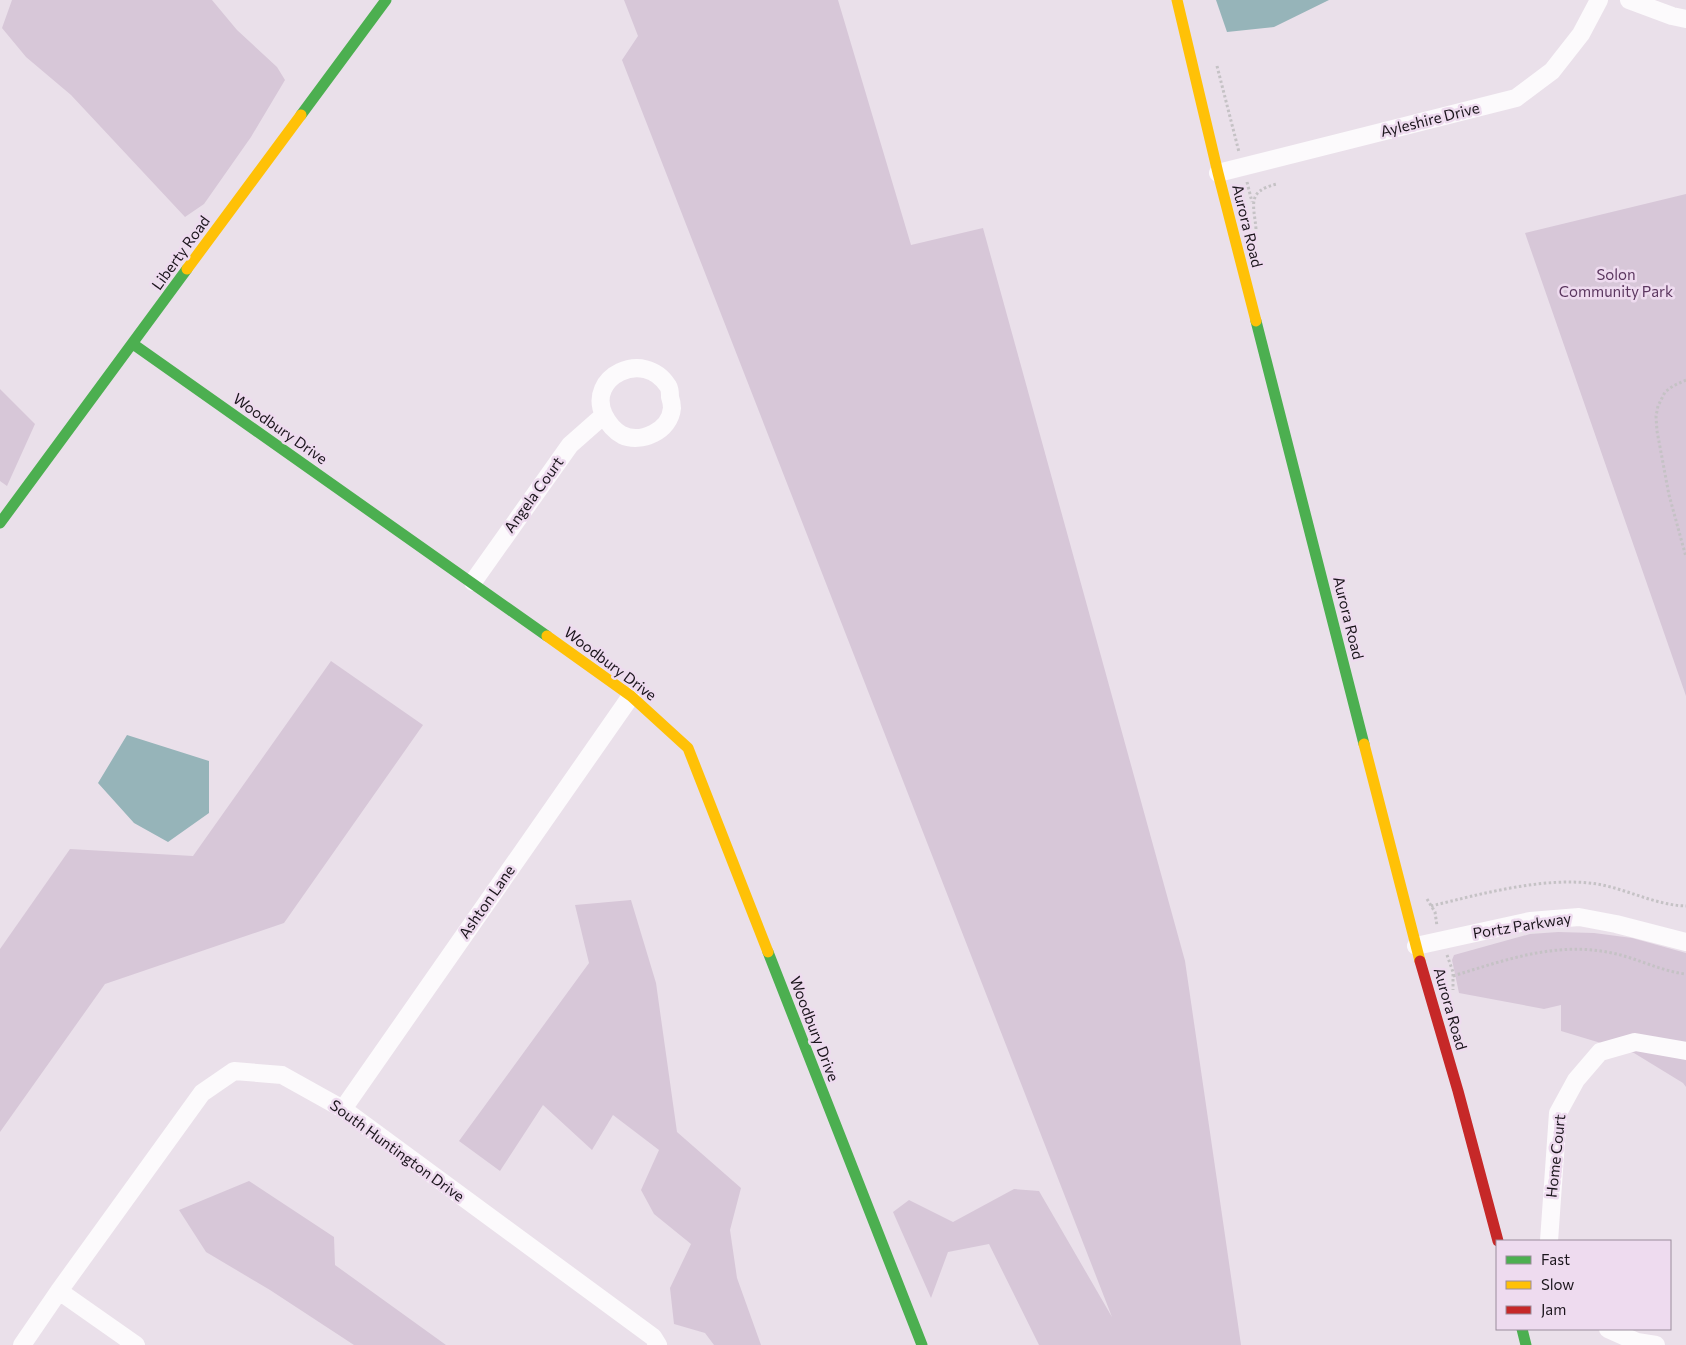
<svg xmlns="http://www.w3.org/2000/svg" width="1686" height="1345" viewBox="0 0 1686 1345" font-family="Commissioner,sans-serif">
  <rect width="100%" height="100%" fill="#eae0ea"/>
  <path fill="#d7c7d8" d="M 12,0 L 212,0 L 237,30 L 277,67 L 285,80 L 251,137 L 204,204 L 185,217 L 71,95 L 26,57 L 2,28 Z
    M 624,0 L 838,0 L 911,245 L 983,228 L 1185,961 L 1241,1345 L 1039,1345 L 989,1244 L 948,1252 L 931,1298 L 893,1212 L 909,1200 L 953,1222 L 1014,1189 L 1039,1191 L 1112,1317 L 622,60 L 638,36 Z
    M 1686,194 L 1686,696 L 1525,233 Z
    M 0,389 L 35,424 L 7,486 L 0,481 Z
    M 331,661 L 423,725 L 284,923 L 105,984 L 0,1132 L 0,949 L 70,849 L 193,856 Z
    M 631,900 L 656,983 L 677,1132 L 741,1188 L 730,1230 L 737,1278 L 761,1345 L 714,1345 L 705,1333 L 674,1324 L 670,1288 L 691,1244 L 654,1214 L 641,1190 L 659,1150 L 613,1115 L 592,1150 L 543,1105 L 500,1171 L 459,1141 L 589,963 L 575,905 Z
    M 1558,932 L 1594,933 L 1632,938 L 1686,953 L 1686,1087 L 1683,1083 L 1634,1053 L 1561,1031 L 1561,1005 L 1544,1009 L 1459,993 L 1452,960 L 1454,955 L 1530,934 Z
    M 249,1181 L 334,1237 L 335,1265 L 446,1345 L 354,1345 L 270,1290 L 206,1252 L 179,1210 Z"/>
  <path fill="#96b4b9" d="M 1216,0 L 1329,0 L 1274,27 L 1227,32 Z
    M 127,735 L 209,761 L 209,813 L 168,842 L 134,823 L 98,783 Z"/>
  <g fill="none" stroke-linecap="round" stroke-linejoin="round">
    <path stroke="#c5c2c5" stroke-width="3" stroke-dasharray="2.5 2.5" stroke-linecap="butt" d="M 1217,66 L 1239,152
      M 1247,182 L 1252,202
      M 1256,229 C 1254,205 1246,191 1277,184
      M 1686,380 L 1673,386 L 1665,392 L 1658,406 L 1656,416 L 1657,431 L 1669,495 L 1686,557
      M 1427,899 L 1435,912 L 1437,926
      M 1431,906 C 1481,894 1545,876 1597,884 C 1627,889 1655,905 1686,906
      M 1447,955 L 1453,972 L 1453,990
      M 1453,976 C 1505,960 1557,941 1612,953 C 1637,958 1660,971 1686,974"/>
    <path stroke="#fcfafc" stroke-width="18" d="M 1629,0 L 1672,16 L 1686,19
      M 1218,173 L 1516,98 L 1552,71 L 1581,34 L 1599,0
      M 473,582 L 570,445 L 604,415 C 586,377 644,348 668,386 C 670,389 670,393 670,397 C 671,400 672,405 672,408 C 670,431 641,444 622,435 C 613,430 608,423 604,415
      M 1416,946 L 1530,921 L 1579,917 L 1616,924 L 1686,942
      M 343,1109 L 631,696
      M 1549,1241 L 1558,1113 L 1576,1080 L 1600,1052 L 1635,1042 L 1686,1051
      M 59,1291 L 136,1345
      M 1608,1329 L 1637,1342 L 1656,1345
      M 22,1345 L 59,1291 L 202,1093 L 234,1071 L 282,1075 L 343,1109 L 653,1337 L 658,1345"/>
    <path stroke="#4caf50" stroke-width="11" d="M 301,115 L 386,0
      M 1256,321 L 1364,744
      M 133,344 L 547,636
      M 0,523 L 187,269
      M 768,952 L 922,1345
      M 1522,1329 L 1526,1345"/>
    <path stroke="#ffc107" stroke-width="11" d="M 1177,0 L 1218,173 L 1256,321
      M 187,269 L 301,115
      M 547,636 L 631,696 L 688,748 L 768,952
      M 1364,744 L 1420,961"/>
    <path stroke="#c62828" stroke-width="11" d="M 1420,961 L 1458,1091 L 1498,1241"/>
  </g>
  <g text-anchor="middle" stroke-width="5" stroke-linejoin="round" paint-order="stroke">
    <g font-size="15" fill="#1b151c" stroke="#eedbef">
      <text transform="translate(1430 120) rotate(-14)" y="5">Ayleshire Drive</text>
      <text transform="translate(1247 226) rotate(76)" y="5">Aurora Road</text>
      <text transform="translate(181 253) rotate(-54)" y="5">Liberty Road</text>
      <text transform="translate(280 429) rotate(35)" y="5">Woodbury Drive</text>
      <text transform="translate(534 495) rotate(-54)" y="5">Angela Court</text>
      <text transform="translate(1348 618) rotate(76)" y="5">Aurora Road</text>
      <text transform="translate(610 664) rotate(37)" y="5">Woodbury Drive</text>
      <text transform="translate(487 902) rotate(-55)" y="5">Ashton Lane</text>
      <text transform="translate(1522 926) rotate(-9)" y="5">Portz Parkway</text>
      <text transform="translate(1450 1009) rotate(74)" y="5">Aurora Road</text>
      <text transform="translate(814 1029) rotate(69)" y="5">Woodbury Drive</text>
      <text transform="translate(397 1151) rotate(36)" y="5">South Huntington Drive</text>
      <text transform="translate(1556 1156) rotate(-84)" y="5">Home Court</text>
    </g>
    <g font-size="15" fill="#5b365f" stroke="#eedbef">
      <text x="1616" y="280">Solon<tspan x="1616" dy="17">Community Park</tspan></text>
    </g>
  </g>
  <rect x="1496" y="1240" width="175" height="90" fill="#eedbef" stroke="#9a8c9b"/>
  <rect x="1506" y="1256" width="25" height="8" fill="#4caf50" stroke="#9a8c9b"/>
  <text x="1541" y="1265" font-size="15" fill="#1b151c">Fast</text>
  <rect x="1506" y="1281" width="25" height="8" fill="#ffc107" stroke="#9a8c9b"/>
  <text x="1541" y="1290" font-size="15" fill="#1b151c">Slow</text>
  <rect x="1506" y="1306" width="25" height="8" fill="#c62828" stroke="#9a8c9b"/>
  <text x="1541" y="1315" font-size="15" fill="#1b151c">Jam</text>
</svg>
